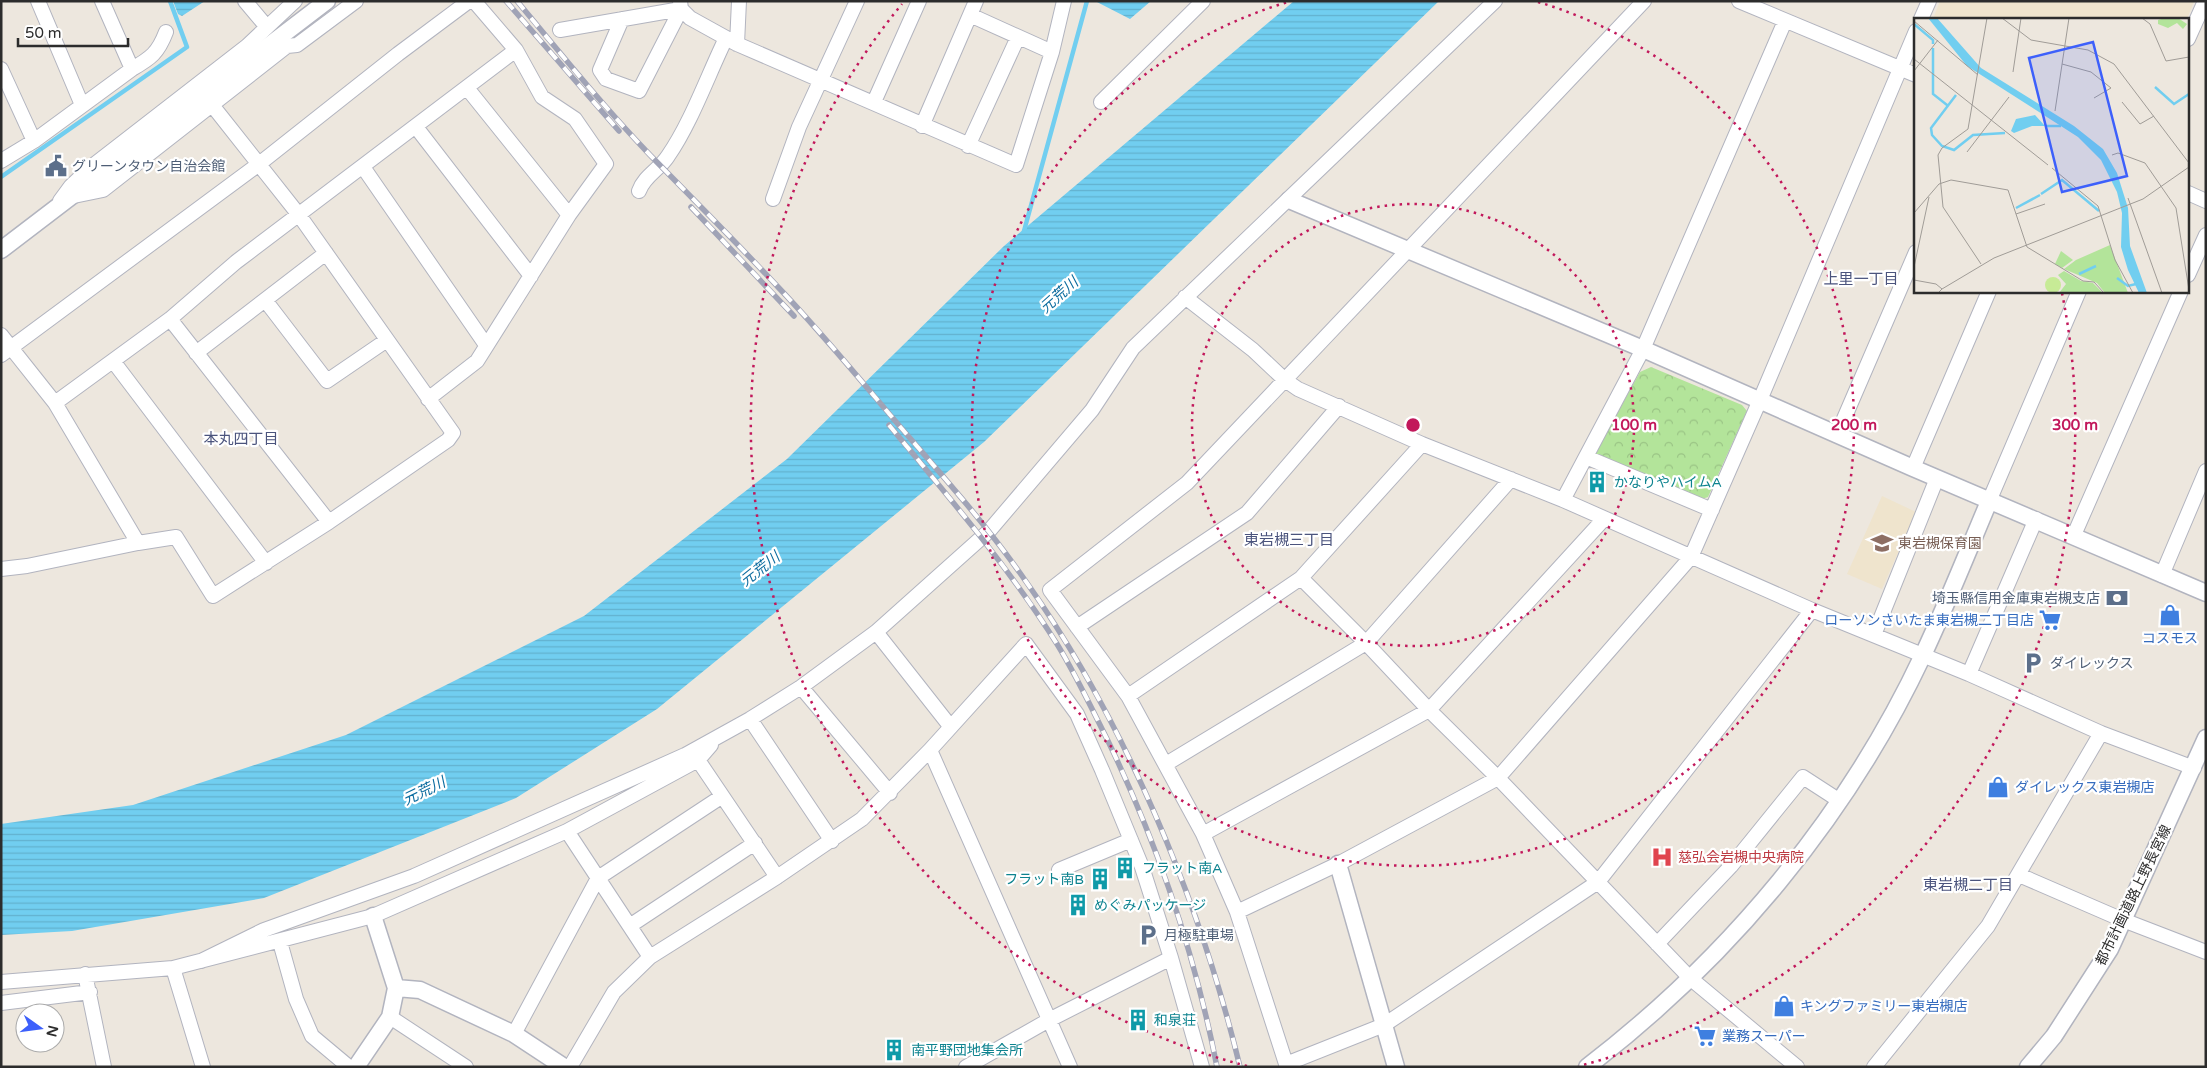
<svg xmlns="http://www.w3.org/2000/svg" width="2207" height="1068" viewBox="0 0 2207 1068" font-family="'Varela Round','Noto Sans JP',sans-serif">
  <defs>
    <pattern id="park-crowns" width="20" height="18" patternUnits="userSpaceOnUse" patternTransform="scale(1.25)"><rect width="20" height="18" fill="#b3e49a"/><path d="M2 6a3 3 0 1 1 6 0M12 15a3 3 0 1 1 6 0" fill="none" stroke="#9ac485"/></pattern>
    <pattern id="water-rules" width="6" height="5" patternUnits="userSpaceOnUse" patternTransform="scale(1.25)"><rect width="6" height="5" fill="#71cef0"/><path d="M0 2.5h6" fill="none" stroke="#62b1ce"/></pattern>
  </defs>
  <rect width="100%" height="100%" fill="#ede7de"/>
  <path fill="#efe4cd" d="M 1940,1 L 2194,1 L 2187,19 L 1933,19 Z
    M 1882,496 L 1916,512 L 1882,589 L 1847,574 Z"/>
  <path fill="url(#park-crowns)" d="M 1651,367 L 1742,405 L 1747,411 L 1708,497 L 1702,499 L 1598,457 L 1595,453 L 1640,372 Z"/>
  <path fill="url(#water-rules)" d="M 173,1 L 205,1 L 182,16 L 178,14 Z
    M 1095,1 L 1151,1 L 1130,19 Z
    M 1294,1 L 1439,1 L 984,442 L 657,709 L 516,798 L 264,898 L 72,931 L 1,935 L 1,824 L 133,805 L 346,735 L 584,616 L 787,459 L 1004,246 Z"/>
  <g fill="none" stroke-linecap="round" stroke-linejoin="round">
    <path stroke="#71cef0" stroke-width="4.5" d="M 1,177 L 187,47 L 170,1
      M 1024,231 L 1087,1"/>
    <g stroke="#b2b4bf" stroke-width="16">
      <path id="minor" d="M 38,1 L 82,105
        M 245,1 L 266,26
        M 680,1 L 681,9 L 690,18 L 737,44 L 1016,165 L 1052,52 L 1064,1
        M 1739,1 L 1916,75
        M 970,15 L 1052,52
        M 622,19 L 600,70 L 606,79 L 639,91 L 681,9
        M 1921,19 L 1929,1
        M 560,30 L 681,9
        M 2188,39 L 2205,1
        M 737,44 L 739,1
        M 1,69 L 34,141
        M 132,69 C 151,58 158,53 166,32
        M 467,88 L 569,215
        M 874,102 L 919,1
        M 1101,102 L 1203,1
        M 922,126 L 976,1
        M 416,127 L 531,276
        M 968,146 L 1018,37
        M 1,161 L 34,141 L 132,69 L 102,1
        M 363,167 L 486,345
        M 639,191 C 644,176 660,169 668,156 C 691,123 708,75 726,38
        M 2188,193 L 2206,201
        M 69,197 L 103,190 L 287,46 L 297,45 L 356,1
        M 773,199 L 799,127 L 857,1
        M 60,201 L 71,186 L 91,167 L 247,46 L 295,1
        M 2188,275 L 2206,235
        M 1185,297 L 1253,350 L 1285,380 L 1298,389 L 1422,444 L 1563,500 L 1812,610 L 1969,674 L 2101,733 L 2194,768
        M 265,300 L 327,381 L 387,340
        M 170,319 L 329,522
        M 1,335 L 55,403 L 138,543 L 176,537 L 213,596 L 329,522 L 448,440 L 453,433 L 299,215 L 212,105
        M 196,353 L 326,253
        M 1,355 L 259,164 L 398,54 L 469,1
        M 113,361 L 266,563
        M 428,399 L 477,361 L 569,215 L 606,164 L 575,119 L 542,97 L 516,50 L 474,1
        M 55,403 L 170,319 L 236,262 L 516,50
        M 1837,435 L 1916,252
        M 1586,457 L 1712,510
        M 1913,468 L 1989,291
        M 1990,499 L 2079,291
        M 1563,500 L 1643,349 L 1785,21
        M 2074,535 L 2181,291
        M 1,569 L 27,566 L 138,543
        M 2162,575 L 2206,471
        M 1301,578 L 1366,643 L 1429,710 L 1498,778 L 1690,978 L 1797,1067
        M 1077,627 L 1247,513 L 1339,406
        M 876,632 L 950,726
        M 1874,635 L 1937,478
        M 1969,674 L 2036,519
        M 801,687 L 890,793
        M 1128,696 L 1301,578 L 1422,444
        M 750,719 L 832,841
        M 930,750 L 1070,1067
        M 698,760 L 777,877
        M 1166,764 L 1366,643 L 1511,479
        M 567,831 L 650,957
        M 1203,834 L 1429,710 L 1603,520
        M 1059,870 L 1131,840
        M 2019,875 L 2123,920 L 2206,952
        M 1237,912 L 1338,864 L 1498,778 L 1691,557 L 1760,400 L 1916,31
        M 631,925 L 755,843
        M 280,942 L 296,999 L 312,1036 L 349,1067
        M 1657,944 L 1731,866 L 1803,777 L 1840,801
        M 1171,958 L 1202,1067
        M 201,961 L 264,930 L 414,876 L 685,755 L 750,719 L 801,687 L 876,632 L 989,531 L 1092,410 L 1133,348 L 1495,1
        M 173,968 L 203,1067
        M 85,974 L 104,1067
        M 1,982 L 173,968 L 373,916 L 567,831 L 698,760 L 711,745
        M 1,1003 L 90,992
        M 390,1017 L 466,1067
        M 514,1034 L 598,878 L 721,797
        M 1286,1064 L 1384,1025 L 1598,882 L 1812,610
        M 570,1067 L 614,992 L 650,957 L 777,877 L 862,819 L 930,750 L 1026,644 L 1077,714 L 1102,770 L 1142,867 L 1171,958 L 1049,1020 L 966,1067
        M 1287,1067 L 1237,912 L 1203,834 L 1128,696 L 1050,590 L 1187,483 L 1644,1
        M 1874,1067 L 1988,926 L 2101,733"/>
    </g>
    <g stroke="#b2b4bf" stroke-width="19">
      <path id="tertiary" d="M 1289,200 L 1643,349 L 1913,468 L 2206,593
        M 1,250 L 327,1
        M 1338,864 L 1396,1067
        M 396,988 L 420,990 L 514,1034 L 564,1067
        M 356,1067 L 390,1017 L 396,988 L 373,916
        M 1587,1067 C 1728,959 1847,817 1923,655 C 1947,604 1968,551 1990,499
        M 2028,1067 L 2054,1036 L 2110,949 L 2206,738"/>
    </g>
    <use href="#minor" stroke="#fff" stroke-width="14"/>
    <use href="#tertiary" stroke="#fff" stroke-width="16"/>
    <g stroke="#a0a3b6" stroke-width="5.5">
      <path id="rail" d="M 506,1 L 619,131
        M 517,1 C 560,53 603,106 650,155 C 693,199 736,242 778,287 C 822,333 862,382 903,430 C 946,480 990,529 1027,583 C 1125,722 1200,901 1240,1067
        M 691,207 L 794,316
        M 889,425 C 948,496 1008,566 1057,644 C 1076,675 1092,709 1108,741 C 1158,845 1195,954 1217,1067"/>
    </g>
    <use href="#rail" stroke="#fff" stroke-width="4" stroke-dasharray="11" stroke-linecap="butt"/>
  </g>
  <g fill="none" stroke="#c2185b" stroke-width="2.5" stroke-dasharray="2.5 5">
    <circle cx="1413" cy="425" r="221"/>
    <path d="M1538 2A441 441 0 1 1 1288 2"/>
    <path d="M1247 1066A662 662 0 0 1 902 4M2062 293A662 662 0 0 1 1579 1066"/>
  </g>
  <defs>
    <g id="civic-bare" transform="scale(1.725)"><path d="M-.6-6.5H3V-4.5H.6V-3L4-1V1h2V6H-6V1h2V-1L-.6-3ZM-1.2 2.5V6h2.4V2.5Z" fill="#5c6f8a" stroke="#fff" stroke-width="2.5" paint-order="stroke"/></g>
    <g id="building-bare" transform="scale(1.725)"><path d="M-4-6H4V6H1V3H-1V6H-4ZM-2.5-4.3h1.7v1.8h-1.7ZM.8-4.3h1.7v1.8H.8ZM-2.5-1h1.7V.8h-1.7ZM.8-1h1.7V.8H.8Z" fill="#0f9aa8" stroke="#fff" stroke-width="2.5" paint-order="stroke"/></g>
    <g id="school-bare" transform="scale(1.725)"><path d="M0-5L7-2L0 1L-7-2ZM-4 1L0 2.5L4 1V4Q0 6-4 4Z" fill="#8d6e63" stroke="#fff" stroke-width="2.5" paint-order="stroke"/></g>
    <g id="bank-bare" transform="scale(1.725)"><path d="M-6-4H6V4H-6ZM0-2.3a2.3 2.3 0 1 0 0 4.6a2.3 2.3 0 1 0 0-4.6Z" fill="#5c6f8a" stroke="#fff" stroke-width="2.5" paint-order="stroke"/></g>
    <g id="shop-bare" transform="scale(1.725)"><path d="M-5-2.5h2.3a2.7 3.5 0 0 1 5.4 0H5L5.5 6h-11ZM-1.5-2.5h3a1.5 2.3 0 0 0-3 0Z" fill="#3f7fe0" stroke="#fff" stroke-width="2.5" paint-order="stroke"/></g>
    <g id="supermarket-bare" transform="scale(1.725)"><path d="M-6-5.5h2.5l.6 2H6L4.5 2H-2.5L-4.4-4H-6ZM-1.5 3.2a1.3 1.3 0 1 0 .1 0ZM3 3.2a1.3 1.3 0 1 0 .1 0Z" fill="#3f7fe0" stroke="#fff" stroke-width="2.5" paint-order="stroke"/></g>
    <g id="parking-bare" transform="scale(1.725)"><path d="M-3.5-5.5H1a3.5 3.5 0 0 1 0 7H-1V5.5H-3.5ZM-1-3.4V-.6H.8a1.4 1.4 0 0 0 0-2.8Z" fill="#5c6f8a" stroke="#fff" stroke-width="2.5" paint-order="stroke"/></g>
    <g id="hospital-bare" transform="scale(1.725)"><path d="M-5-5h3v3.5h4V-5h3V5h-3V1.5h-4V5h-3Z" fill="#e0444e" stroke="#fff" stroke-width="2.5" paint-order="stroke"/></g>
  </defs>
  <g fill-rule="evenodd">
    <use href="#civic-bare" x="56" y="166"/>
    <use href="#building-bare" x="1597" y="482"/>
    <use href="#school-bare" x="1882" y="543"/>
    <use href="#bank-bare" x="2117" y="598"/>
    <use href="#shop-bare" x="2170" y="615"/>
    <use href="#supermarket-bare" x="2050" y="620"/>
    <use href="#parking-bare" x="2033" y="663"/>
    <use href="#shop-bare" x="1998" y="787"/>
    <use href="#hospital-bare" x="1662" y="857"/>
    <use href="#building-bare" x="1125" y="868"/>
    <use href="#building-bare" x="1100" y="879"/>
    <use href="#building-bare" x="1078" y="905"/>
    <use href="#parking-bare" x="1148" y="935"/>
    <use href="#shop-bare" x="1784" y="1006"/>
    <use href="#building-bare" x="1138" y="1020"/>
    <use href="#supermarket-bare" x="1705" y="1036"/>
    <use href="#building-bare" x="894" y="1050"/>
  </g>
  <g text-anchor="middle" stroke-width="4.5" stroke-linejoin="round" paint-order="stroke">
    <g font-size="14" fill="#4e5e75" stroke="#fff" text-anchor="start">
      <text x="72" y="171">グリーンタウン自治会館</text>
      <text x="2100" y="603" text-anchor="end">埼玉縣信用金庫東岩槻支店</text>
      <text x="2050" y="668">ダイレックス</text>
      <text x="1164" y="940">月極駐車場</text>
    </g>
    <g font-size="14" fill="#0d838f" stroke="#fff" text-anchor="start">
      <text x="1614" y="487">かなりやハイムA</text>
      <text x="1142" y="873">フラット南A</text>
      <text x="1084" y="884" text-anchor="end">フラット南B</text>
      <text x="1094" y="910">めぐみパッケージ</text>
      <text x="1154" y="1025">和泉荘</text>
      <text x="911" y="1055">南平野団地集会所</text>
    </g>
    <g font-size="14" fill="#785e54" stroke="#fff" text-anchor="start">
      <text x="1898" y="548">東岩槻保育園</text>
    </g>
    <g font-size="14" fill="#366cbe" stroke="#fff" text-anchor="start">
      <text x="2034" y="625" text-anchor="end">ローソンさいたま東岩槻二丁目店</text>
      <text x="2170" y="643" text-anchor="middle">コスモス</text>
      <text x="2015" y="792">ダイレックス東岩槻店</text>
      <text x="1800" y="1011">キングファミリー東岩槻店</text>
      <text x="1722" y="1041">業務スーパー</text>
    </g>
    <g font-size="14" fill="#be3a42" stroke="#fff" text-anchor="start">
      <text x="1678" y="862">慈弘会岩槻中央病院</text>
    </g>
    <g font-size="14" fill="#2c2c2c" stroke="#fff">
      <text transform="translate(2133 895) rotate(-64)" y="5">都市計画道路上野長宮線</text>
    </g>
    <g font-size="15" fill="#4b547d" stroke="#fff">
      <text x="1861" y="284">上里一丁目</text>
      <text x="241" y="444">本丸四丁目</text>
      <text x="1289" y="545">東岩槻三丁目</text>
      <text x="1968" y="890">東岩槻二丁目</text>
    </g>
    <g font-size="15" font-style="italic" fill="#0c6c9f" stroke="#fff">
      <text transform="translate(1059 295) rotate(-42)" y="5">元荒川</text>
      <text transform="translate(760 569) rotate(-38)" y="5">元荒川</text>
      <text transform="translate(424 791) rotate(-26)" y="5">元荒川</text>
    </g>
  </g>
  <g transform="translate(1914 18)">
    <rect width="275" height="275" fill="#ede7de"/>
    <path d="M 147,233 L 159,242 L 148,250 L 141,246 Z" fill="#b3e49a"/>
    <path d="M 251,0 L 264,0 L 273,6 L 269,11 L 263,5 L 254,10 L 244,6 L 244,2 Z" fill="#b3e49a"/>
    <path d="M 196,227 L 214,275 L 191,275 L 183,265 L 150,251 L 162,242 ZM 150,253 L 167,263 L 179,265 L 189,275 L 145,275 L 152,266 L 144,257 Z" fill="#b3e49a"/>
    <path d="M131 267a8 8 0 1 1 16 0a8 8 0 1 1-16 0Z" fill="#c7eb96"/>
    <path d="M 14,0 L 23,0 L 67,50 L 160,108 L 189,131 L 203,155 L 214,190 L 216,228 L 233,275 L 225,275 L 214,252 L 207,229 L 208,195 L 203,174 L 187,142 L 164,119 L 53,48 ZM 121,97 L 131,108 L 118,108 L 100,115 L 97,113 L 102,101 Z" fill="#71cef0"/>
    <path fill="none" stroke="#71cef0" stroke-width="2.5" d="M 0,6 L 19,22 L 19,26M 19,30 L 19,76 L 33,87M 241,69 L 260,86 L 275,76M 42,77 L 17,110 L 18,117 L 28,128 L 40,132 L 59,117 L 91,115M 131,108 L 147,108M 127,176 L 148,162 L 185,193M 102,190 L 126,177M 165,256 L 182,248M 203,260 L 214,268 L 222,266"/>
    <path fill="none" stroke="#a09c97" stroke-width="1" d="M 88,0 L 117,22 L 174,32 L 200,46 L 275,145M 228,0 L 236,6 L 252,43 L 275,39M 0,3 L 64,57M 0,41 L 134,147M 148,46 L 177,54 L 197,70 L 180,80M 0,53 L 24,22M 99,54 L 107,0M 208,84 L 226,106 L 240,98M 141,93 L 155,0M 53,134 L 95,79M 198,137 L 204,135 L 231,145 L 262,190 L 275,272M 138,150 L 184,188 L 201,242 L 219,275M 214,180 L 248,275M 0,195 L 25,166 L 37,162 L 94,172 L 113,229 L 169,263 L 180,264 L 190,275M 102,196 L 131,186M 67,246 L 29,189 L 24,137 L 28,130 L 54,111 L 73,0M 0,249 L 15,179M 0,262 L 22,266 L 28,271 L 24,275M 28,271 L 80,240 L 229,181 L 275,149"/>
    <path fill="#3d60fb" fill-opacity="0.15" stroke="#3d60fb" stroke-width="2.5" d="M 179,24 L 213,158 L 148,174 L 115,40 Z"/>
    <rect width="275" height="275" fill="none" stroke="#2c2c2c" stroke-width="2.5"/>
  </g>
  <circle cx="1413" cy="425" r="8" fill="#c2185b" stroke="#fff" stroke-width="2.5"/>
  <g font-size="15" text-anchor="middle" font-weight="bold" fill="#c2185b" stroke="#fff" stroke-width="4.5" stroke-linejoin="round" paint-order="stroke">
    <text x="1634" y="430">100 m</text>
    <text x="1854" y="430">200 m</text>
    <text x="2075" y="430">300 m</text>
  </g>
  <rect width="2207" height="1068" fill="none" stroke="#2c2c2c" stroke-width="5"/>
  <g transform="translate(40 1028) rotate(104)"><circle r="24" fill="#ffffff" stroke="#ababab"/>
  <path d="M0-4L9 19L0 12L-9 19Z" fill="#3d60fb"/>
  <text y="-8" font-size="14" font-weight="bold" text-anchor="middle" fill="#2c2c2c">N</text>
  </g>
  <path d="M18 38v8h110v-8" fill="none" stroke="#2c2c2c" stroke-width="2.5"/>
  <text x="25" y="38" font-size="15" fill="#2c2c2c" stroke="#ffffff" stroke-width="4" paint-order="stroke">50 m</text>
</svg>
